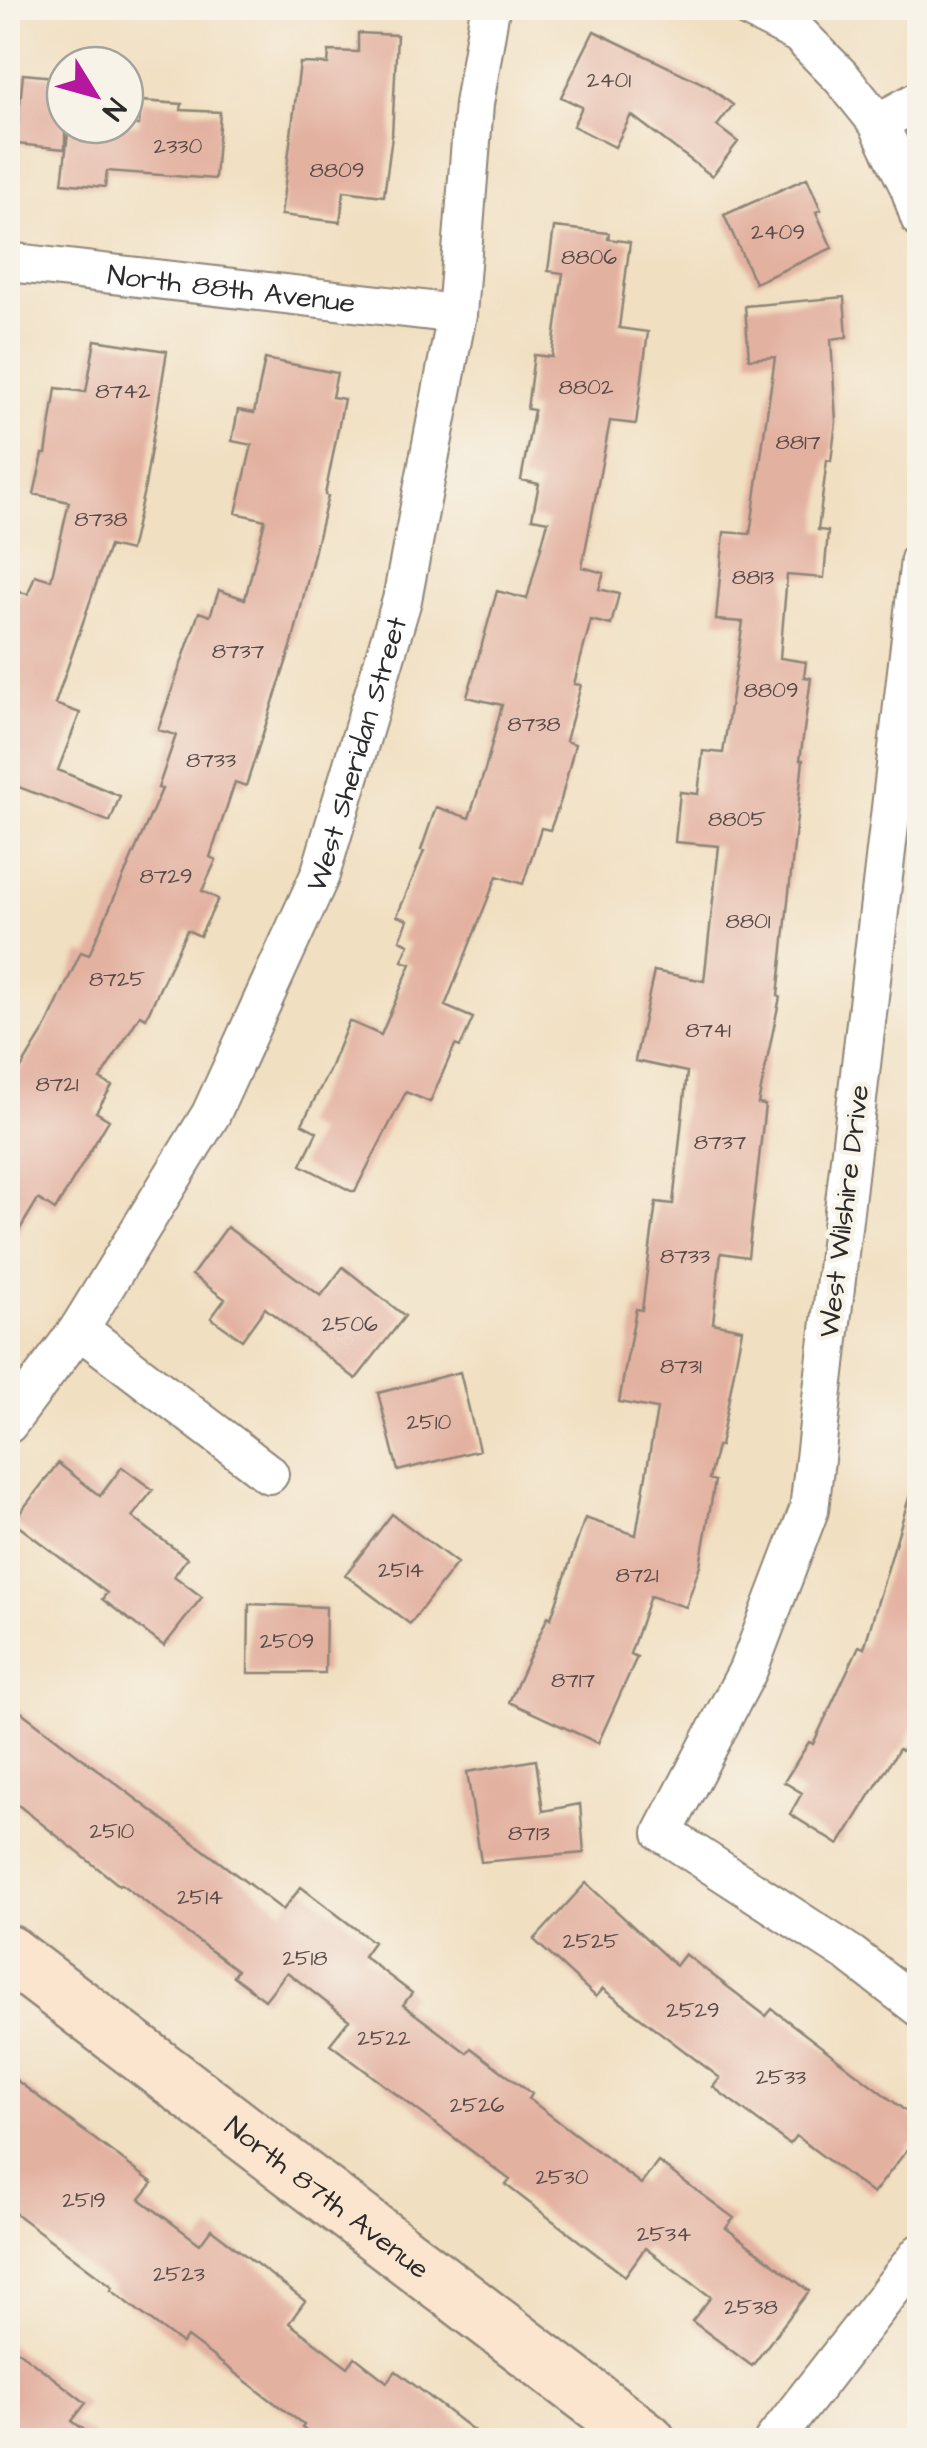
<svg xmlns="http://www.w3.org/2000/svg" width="927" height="2448" viewBox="0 0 927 2448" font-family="'Architects Daughter',sans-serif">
  <rect width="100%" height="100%" fill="#f7f3e8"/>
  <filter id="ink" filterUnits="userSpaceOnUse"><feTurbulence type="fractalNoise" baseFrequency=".01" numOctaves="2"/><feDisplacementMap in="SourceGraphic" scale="20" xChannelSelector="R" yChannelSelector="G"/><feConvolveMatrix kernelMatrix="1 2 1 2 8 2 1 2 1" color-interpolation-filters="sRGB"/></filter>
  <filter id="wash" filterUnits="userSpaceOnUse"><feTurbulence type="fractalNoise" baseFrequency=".0048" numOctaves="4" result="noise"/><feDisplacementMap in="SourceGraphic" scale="40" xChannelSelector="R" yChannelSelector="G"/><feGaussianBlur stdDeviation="2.25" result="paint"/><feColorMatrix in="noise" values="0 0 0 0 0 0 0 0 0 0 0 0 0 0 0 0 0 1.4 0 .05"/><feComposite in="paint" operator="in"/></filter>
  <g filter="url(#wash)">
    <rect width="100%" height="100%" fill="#f1dfc1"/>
    <g id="blocks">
      <path fill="#e3b1a0" d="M 594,31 L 708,86 L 733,105 L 717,126 L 738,142 L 712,176 L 631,115 L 615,147 L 573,126 L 582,107 L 561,97 Z
        M 358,33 L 397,35 L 392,136 L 384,196 L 344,191 L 340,222 L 281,215 L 300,63 L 328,64 L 329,51 L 358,52 Z
        M 23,74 L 65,78 L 65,149 L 16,144 Z
        M 141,101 L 182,104 L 181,110 L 220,112 L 215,179 L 107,171 L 105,187 L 62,183 L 69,125 L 139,125 Z
        M 807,178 L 821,210 L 816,212 L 832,248 L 755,283 L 724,215 Z
        M 554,227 L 609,233 L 608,239 L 630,242 L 619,328 L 648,332 L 636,424 L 610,421 L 582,567 L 604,573 L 599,589 L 619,594 L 611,625 L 591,620 L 574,684 L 581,685 L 566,741 L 575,744 L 561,800 L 550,830 L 541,828 L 523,884 L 497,876 L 445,1006 L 473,1018 L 460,1047 L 455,1045 L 430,1102 L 406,1092 L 355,1191 L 351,1191 L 301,1165 L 317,1132 L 302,1124 L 329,1071 L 349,1021 L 381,1035 L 411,964 L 402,961 L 409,944 L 400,940 L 408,920 L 397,916 L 424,851 L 421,850 L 436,807 L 469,818 L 485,770 L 502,705 L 467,697 L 497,591 L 527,599 L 548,521 L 532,518 L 539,484 L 521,480 L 534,410 L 527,409 L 534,355 L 552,357 L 563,273 L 548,271 Z
        M 844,297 L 847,337 L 831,339 L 836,422 L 831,461 L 827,460 L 818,530 L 828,531 L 824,578 L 787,575 L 780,658 L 806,662 L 804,677 L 811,678 L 800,760 L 803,760 L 778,996 L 780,997 L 758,1104 L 765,1105 L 748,1257 L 721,1253 L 713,1323 L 742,1329 L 720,1446 L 717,1446 L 709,1479 L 715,1481 L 700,1565 L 686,1607 L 650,1596 L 630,1654 L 637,1657 L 598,1743 L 509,1702 L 548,1616 L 551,1618 L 585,1518 L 636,1535 L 657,1409 L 619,1402 L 636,1309 L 642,1310 L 656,1202 L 673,1204 L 687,1072 L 635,1061 L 654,971 L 704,981 L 719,846 L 675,842 L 680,792 L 698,794 L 703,751 L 723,753 L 743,622 L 716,620 L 724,532 L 750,534 L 775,357 L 749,359 L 745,306 Z
        M 95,340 L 167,351 L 145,486 L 130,551 L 109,546 L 55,704 L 80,713 L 58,770 L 120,796 L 110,822 L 8,783 L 8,598 L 16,601 L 20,592 L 28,594 L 35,575 L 51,580 L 69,502 L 34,494 L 43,454 L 46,454 L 56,388 L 86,392 Z
        M 265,359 L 337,373 L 332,397 L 344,399 L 325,495 L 328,496 L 292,644 L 246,786 L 235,782 L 210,857 L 216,860 L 202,891 L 218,899 L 200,936 L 187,930 L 146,1018 L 140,1015 L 100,1079 L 112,1086 L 96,1112 L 109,1120 L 55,1210 L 38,1199 L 8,1249 L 8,1063 L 20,1070 L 45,1029 L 81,952 L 89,955 L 162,789 L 158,788 L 176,735 L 158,730 L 199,612 L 210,616 L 219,590 L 245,599 L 265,520 L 236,513 L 252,445 L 232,441 L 238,410 L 254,413 Z
        M 227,1227 L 321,1296 L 343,1267 L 405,1316 L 356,1379 L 265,1308 L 242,1340 L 211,1318 L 225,1299 L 192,1275 Z
        M 460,1372 L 479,1450 L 398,1471 L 378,1393 Z
        M 58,1463 L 100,1496 L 122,1467 L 153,1490 L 132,1517 L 187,1558 L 174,1576 L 202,1597 L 164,1646 L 102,1599 L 107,1593 L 13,1522 Z
        M 911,1491 L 920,1492 L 920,1714 L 902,1751 L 899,1749 L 839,1845 L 790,1814 L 802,1793 L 784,1782 L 809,1742 L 813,1744 L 859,1646 L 864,1648 Z
        M 392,1514 L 457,1563 L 410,1624 L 345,1575 Z
        M 249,1604 L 326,1607 L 325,1673 L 248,1673 Z
        M 8,1702 L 283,1910 L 301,1887 L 373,1942 L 363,1956 L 412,1993 L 403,2005 L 467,2053 L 471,2048 L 532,2094 L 529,2099 L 641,2184 L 658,2162 L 734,2218 L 726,2228 L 809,2291 L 752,2366 L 692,2321 L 711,2297 L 645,2248 L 625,2276 L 506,2185 L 510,2180 L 330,2044 L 349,2020 L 287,1972 L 265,2000 L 233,1976 L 237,1970 L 121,1884 L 119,1885 L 8,1797 Z
        M 536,1760 L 543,1811 L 580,1804 L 584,1853 L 481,1862 L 467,1772 Z
        M 586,1883 L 676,1966 L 685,1954 L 766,2016 L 772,2009 L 920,2122 L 920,2133 L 873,2194 L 796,2136 L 789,2144 L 713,2087 L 720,2078 L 603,1989 L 596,1997 L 534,1940 Z
        M 8,2074 L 153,2183 L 140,2199 L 200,2244 L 211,2229 L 305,2301 L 289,2323 L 348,2367 L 355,2357 L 387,2382 L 396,2371 L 486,2440 L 319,2440 L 302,2428 L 304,2425 L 187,2337 L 182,2344 L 111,2290 L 113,2287 L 8,2208 Z
        M 8,2343 L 86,2403 L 72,2421 L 98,2440 L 8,2440 Z"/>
    </g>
  </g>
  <g filter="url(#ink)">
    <use href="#blocks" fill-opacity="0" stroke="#8e8576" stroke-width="2.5"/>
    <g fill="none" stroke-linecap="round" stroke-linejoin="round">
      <g stroke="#8e8576" stroke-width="42">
        <g id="street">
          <path d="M 748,8 L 799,34 L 842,78 L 878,123 L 910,188 L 920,218"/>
          <path d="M 878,123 L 920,100"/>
          <path id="s1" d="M 8,262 L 457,314"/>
          <path d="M 920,560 L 809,1510 L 748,1670 L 663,1833 L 851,1955 L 920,2008"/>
          <path d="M 79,1329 L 269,1474"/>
          <path id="s2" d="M 8,1424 L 79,1329 L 211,1114 L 320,875 L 402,600 L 457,314 L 474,104 L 490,8"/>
          <path d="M 774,2440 L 920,2253"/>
        </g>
      </g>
      <g stroke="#8e8576" stroke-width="60">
        <g id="secondary">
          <path id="s3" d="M 8,1953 L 647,2440"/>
        </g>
      </g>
      <use href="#street" stroke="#fff" stroke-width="38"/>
      <use href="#secondary" stroke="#fbe5cf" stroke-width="55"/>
    </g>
  </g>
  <g text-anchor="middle" stroke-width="9" stroke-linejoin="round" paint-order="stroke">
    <g font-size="22" fill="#594c48">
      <text x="609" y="87">2401</text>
      <text x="178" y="153">2330</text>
      <text x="337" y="177">8809</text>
      <text x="778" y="239">2409</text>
      <text x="589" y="264">8806</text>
      <text x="586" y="394">8802</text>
      <text x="123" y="398">8742</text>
      <text x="798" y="449">8817</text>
      <text x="101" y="526">8738</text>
      <text x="753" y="584">8813</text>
      <text x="238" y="658">8737</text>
      <text x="771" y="697">8809</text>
      <text x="534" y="731">8738</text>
      <text x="211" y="767">8733</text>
      <text x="737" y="826">8805</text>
      <text x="166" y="883">8729</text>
      <text x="748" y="928">8801</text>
      <text x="117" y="986">8725</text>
      <text x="708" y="1037">8741</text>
      <text x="57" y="1091">8721</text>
      <text x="720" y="1149">8737</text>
      <text x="685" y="1263">8733</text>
      <text x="350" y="1331">2506</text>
      <text x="681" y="1373">8731</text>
      <text x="429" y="1429">2510</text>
      <text x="401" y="1577">2514</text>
      <text x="637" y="1582">8721</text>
      <text x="287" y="1648">2509</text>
      <text x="573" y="1687">8717</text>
      <text x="112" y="1838">2510</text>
      <text x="529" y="1840">8713</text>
      <text x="200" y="1904">2514</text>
      <text x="591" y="1948">2525</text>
      <text x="305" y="1965">2518</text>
      <text x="693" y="2017">2529</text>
      <text x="384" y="2045">2522</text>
      <text x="781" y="2084">2533</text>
      <text x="477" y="2112">2526</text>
      <text x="562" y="2184">2530</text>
      <text x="84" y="2207">2519</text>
      <text x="664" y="2241">2534</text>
      <text x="179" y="2281">2523</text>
      <text x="751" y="2314">2538</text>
    </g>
    <g font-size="28" fill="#2b2b2b" stroke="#f7f3e8">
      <text dy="10" stroke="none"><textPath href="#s1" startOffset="225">North 88th Avenue</textPath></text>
      <text dy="10" stroke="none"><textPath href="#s2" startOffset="760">West Sheridan Street</textPath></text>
      <text transform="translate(843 1211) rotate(-83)" y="10">West Wilshire Drive</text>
      <text dy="10" stroke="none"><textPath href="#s3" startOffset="402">North 87th Avenue</textPath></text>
    </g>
  </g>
  <rect width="927" height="2448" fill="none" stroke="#f7f3e8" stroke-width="40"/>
  <g transform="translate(95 95) rotate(127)"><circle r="48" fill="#f7f3e8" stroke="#a5a39c" stroke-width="2.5"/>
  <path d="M0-8L18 38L0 25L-18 38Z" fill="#b5179e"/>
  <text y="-15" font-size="28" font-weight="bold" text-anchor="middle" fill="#2b2b2b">N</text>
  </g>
</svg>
